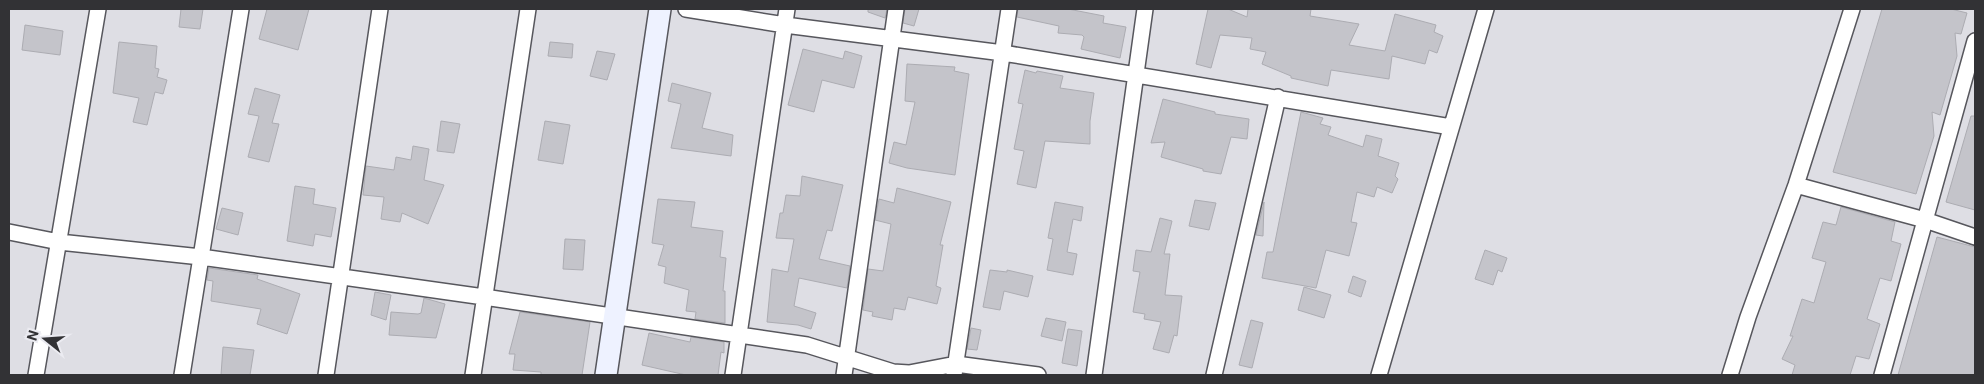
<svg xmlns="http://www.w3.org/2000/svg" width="1984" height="384" viewBox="0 0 1984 384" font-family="Roboto,sans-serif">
  <rect width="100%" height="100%" fill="#dedee4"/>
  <path fill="#c4c4ca" stroke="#acacb2" d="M 181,9 L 203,9 L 200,29 L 179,27 Z
    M 267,9 L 309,9 L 298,50 L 259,39 Z
    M 868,9 L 887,9 L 885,18 L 868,12 Z
    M 905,9 L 919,9 L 914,26 L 903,23 Z
    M 1018,9 L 1068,9 L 1104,16 L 1103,23 L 1126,27 L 1120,58 L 1081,49 L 1084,37 L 1082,35 L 1058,33 L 1059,26 L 1017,17 Z
    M 1208,9 L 1228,9 L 1247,17 L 1248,9 L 1311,9 L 1310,16 L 1359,24 L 1349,45 L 1385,51 L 1395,14 L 1436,25 L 1434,32 L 1443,36 L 1437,53 L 1429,50 L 1425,64 L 1392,56 L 1389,79 L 1331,70 L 1328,86 L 1291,78 L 1291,76 L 1262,64 L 1266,52 L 1250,49 L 1252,38 L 1220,35 L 1211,68 L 1196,64 Z
    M 1882,9 L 1951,9 L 1967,13 L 1961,34 L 1955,33 L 1957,56 L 1940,115 L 1932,112 L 1934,136 L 1916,194 L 1833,172 Z
    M 25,25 L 63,31 L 60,55 L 22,50 Z
    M 119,42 L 157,46 L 155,68 L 159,69 L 157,77 L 167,80 L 163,94 L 155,92 L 147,125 L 133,122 L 139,98 L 113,93 Z
    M 550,42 L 573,44 L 572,58 L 548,56 Z
    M 803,49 L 843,59 L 845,51 L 862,56 L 854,88 L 822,80 L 814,112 L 788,105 Z
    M 597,51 L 615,54 L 607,80 L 590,76 Z
    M 907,64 L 955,67 L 954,71 L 969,74 L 955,175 L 907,168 L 889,163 L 894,142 L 906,145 L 915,102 L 905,101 Z
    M 1025,70 L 1036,73 L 1037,71 L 1063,76 L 1060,88 L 1094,93 L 1090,121 L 1090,144 L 1045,141 L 1036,188 L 1017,184 L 1024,151 L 1014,149 L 1023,104 L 1018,103 Z
    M 672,83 L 711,93 L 702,128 L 733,135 L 731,156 L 671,148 L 681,104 L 668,101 Z
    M 255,88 L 280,95 L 272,123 L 279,124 L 269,162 L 248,157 L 259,116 L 248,114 Z
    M 1163,99 L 1215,112 L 1215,114 L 1249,119 L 1247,139 L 1231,137 L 1221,174 L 1203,171 L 1203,169 L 1161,157 L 1165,142 L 1151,143 Z
    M 1301,112 L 1323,118 L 1320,124 L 1331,127 L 1328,135 L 1363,147 L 1366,135 L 1382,139 L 1378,156 L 1399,163 L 1395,176 L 1398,179 L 1392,193 L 1377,187 L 1374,197 L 1357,192 L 1351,222 L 1357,223 L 1349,256 L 1326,250 L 1316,288 L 1262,278 L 1267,252 L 1273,252 Z
    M 1971,116 L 1975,116 L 1975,210 L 1946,202 Z
    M 441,121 L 460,124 L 454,153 L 437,151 Z
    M 545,121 L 570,125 L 563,164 L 538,160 Z
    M 413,146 L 429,149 L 424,180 L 444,185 L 428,224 L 402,213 L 400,222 L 381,219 L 384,197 L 363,195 L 366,166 L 394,170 L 396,157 L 411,160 Z
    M 802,176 L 843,185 L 832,231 L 827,230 L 819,259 L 850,266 L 847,288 L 799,278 L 794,306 L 816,313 L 811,329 L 798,325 L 767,322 L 772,269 L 788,272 L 794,239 L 776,238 L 780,213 L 783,213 L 786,195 L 800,196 Z
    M 295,186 L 315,189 L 313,204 L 336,208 L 331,237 L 315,234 L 313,246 L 287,241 Z
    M 897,188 L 951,202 L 940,245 L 943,245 L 936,286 L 941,288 L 937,304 L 908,297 L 905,310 L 894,308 L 892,320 L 872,316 L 873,312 L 863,310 L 868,269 L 883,271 L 891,224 L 875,220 L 879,199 L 894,203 Z
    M 658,199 L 695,202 L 691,227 L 723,231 L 720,257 L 726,258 L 723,291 L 725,291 L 725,323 L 695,319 L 696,312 L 686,311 L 689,290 L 664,283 L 666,267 L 658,265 L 664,245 L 652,243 Z
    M 1195,200 L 1216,203 L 1209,230 L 1189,226 Z
    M 1055,202 L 1083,207 L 1081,221 L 1073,219 L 1067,252 L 1077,254 L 1073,275 L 1047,270 L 1053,239 L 1048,238 Z
    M 1264,202 L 1263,236 L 1256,235 Z
    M 1841,207 L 1895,222 L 1891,241 L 1901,244 L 1891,281 L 1880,278 L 1867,319 L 1880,324 L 1875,340 L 1869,359 L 1856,356 L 1850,375 L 1792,375 L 1795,365 L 1782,359 L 1793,336 L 1790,336 L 1802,299 L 1814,303 L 1826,262 L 1812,258 L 1823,222 L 1836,225 Z
    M 222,208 L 243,213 L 238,235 L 216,229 Z
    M 1160,218 L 1172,221 L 1164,254 L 1170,254 L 1165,295 L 1182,296 L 1177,336 L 1174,335 L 1169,353 L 1153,349 L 1161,322 L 1144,319 L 1145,314 L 1133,312 L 1140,272 L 1133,271 L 1136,250 L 1151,252 Z
    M 1937,237 L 1975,247 L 1975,375 L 1898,375 Z
    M 565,239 L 585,240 L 583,270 L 563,269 Z
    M 1485,250 L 1507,258 L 1502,272 L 1498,270 L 1493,285 L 1475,279 Z
    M 209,268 L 258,275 L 257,279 L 300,294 L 287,334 L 257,324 L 261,309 L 211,301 L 213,281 L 207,280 Z
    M 990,270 L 1007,272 L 1007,270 L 1033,276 L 1028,297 L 1004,291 L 1000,310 L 983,307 Z
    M 1353,276 L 1366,281 L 1361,297 L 1348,292 Z
    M 1304,287 L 1331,295 L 1324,318 L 1298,310 Z
    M 375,292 L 391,295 L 386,320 L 371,315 Z
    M 424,298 L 445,304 L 436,338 L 389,335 L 391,312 L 418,314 L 421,313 Z
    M 520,312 L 590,322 L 582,375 L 541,375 L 541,372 L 513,370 L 515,354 L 509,354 Z
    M 1046,318 L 1066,322 L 1062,341 L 1041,336 Z
    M 1251,320 L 1263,323 L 1252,368 L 1239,365 Z
    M 971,328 L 981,330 L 977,350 L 967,349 Z
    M 1068,329 L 1082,331 L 1077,366 L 1062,363 Z
    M 649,333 L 690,342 L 691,337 L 724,342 L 724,353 L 721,352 L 718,375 L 686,375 L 642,365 Z
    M 223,347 L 254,350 L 250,375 L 221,375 Z"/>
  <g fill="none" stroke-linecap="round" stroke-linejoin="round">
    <g stroke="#57575d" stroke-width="18">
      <path id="street" d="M 686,9 L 785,25 L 1003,53 L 1451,127
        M 1796,185 L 1925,220 L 1975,237
        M 9,232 L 59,242 L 201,257 L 484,297 L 807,345 L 893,372 L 909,373 L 956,364 L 1038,375
        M 36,375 L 98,9
        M 182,375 L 241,9
        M 326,375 L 380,9
        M 473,375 L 528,9
        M 733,375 L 787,9
        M 844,375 L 896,9
        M 954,375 L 1009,9
        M 1094,375 L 1145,9
        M 1214,375 L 1278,97
        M 1379,375 L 1486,9
        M 1730,375 L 1748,317 L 1796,185 L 1852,9
        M 1882,375 L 1975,41"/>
    </g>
    <g stroke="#57575d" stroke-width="24">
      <path id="secondary" d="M 606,375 L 660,9"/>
    </g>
    <use href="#street" stroke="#fff" stroke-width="15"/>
    <use href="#secondary" stroke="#eef2ff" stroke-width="21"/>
  </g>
  <rect width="1984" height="384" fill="none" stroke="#323235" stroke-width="20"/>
  <g transform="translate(45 339) rotate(287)" stroke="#ebebf1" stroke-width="4" paint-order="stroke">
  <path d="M0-4L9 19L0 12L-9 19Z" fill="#323235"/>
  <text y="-8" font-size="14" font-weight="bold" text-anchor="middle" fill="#323235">N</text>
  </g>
</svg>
